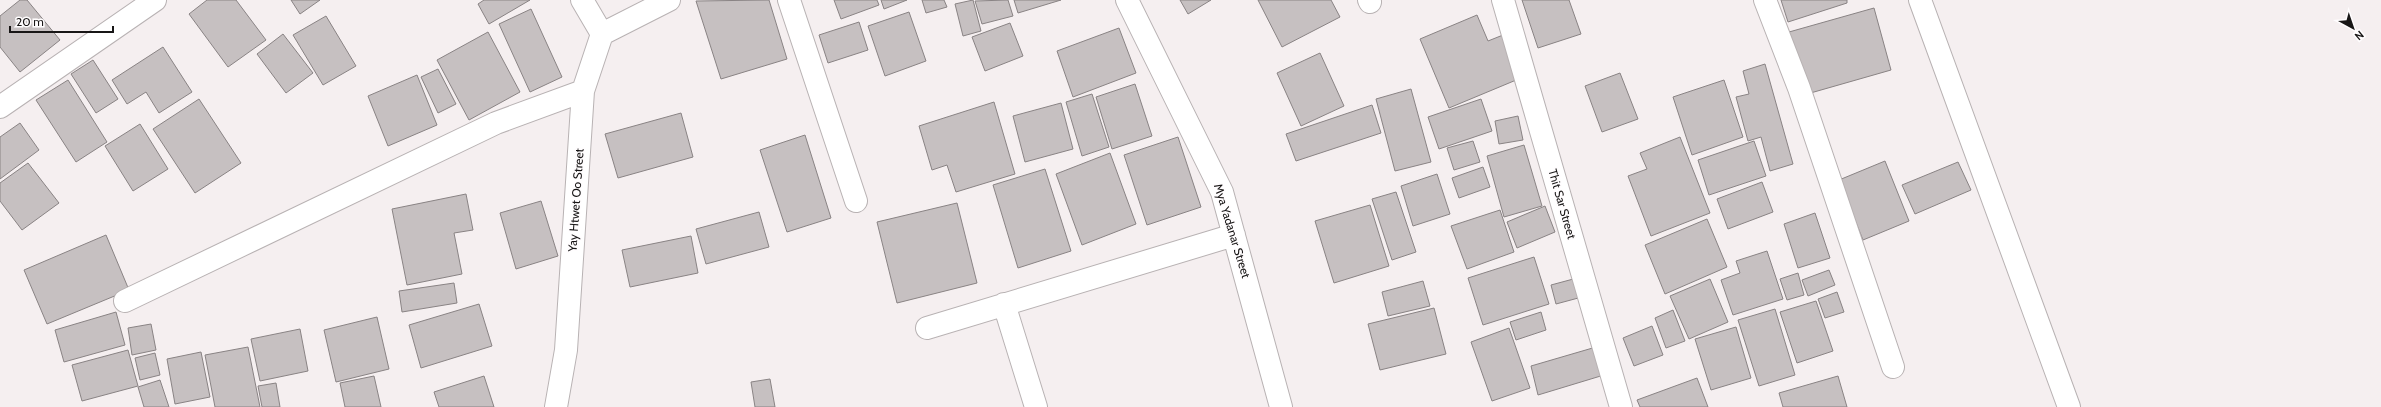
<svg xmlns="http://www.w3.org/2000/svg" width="2381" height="407" viewBox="0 0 2381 407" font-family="Cabin,sans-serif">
  <rect width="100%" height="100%" fill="#f5eff0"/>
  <path fill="#c6c0c1" stroke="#898384" d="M 20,0 L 27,0 L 60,40 L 20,72 L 0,47 L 0,16 Z
    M 207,0 L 236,0 L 266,40 L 228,67 L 189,14 Z
    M 291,0 L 320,0 L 300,14 Z
    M 484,0 L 530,0 L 489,24 L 478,4 Z
    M 769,0 L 787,59 L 721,79 L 696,1 Z
    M 834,0 L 877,0 L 879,5 L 841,19 Z
    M 881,0 L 907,0 L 884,9 Z
    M 922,0 L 944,0 L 947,7 L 926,13 Z
    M 973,0 L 981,31 L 963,36 L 955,4 Z
    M 1008,0 L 1013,16 L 982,24 L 975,1 Z
    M 1014,0 L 1061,0 L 1018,13 Z
    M 1180,0 L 1211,0 L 1188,14 Z
    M 1258,0 L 1331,0 L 1340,17 L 1282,47 Z
    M 1522,0 L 1569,0 L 1581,34 L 1538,48 Z
    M 1781,0 L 1847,0 L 1847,3 L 1788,22 Z
    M 1874,8 L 1891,70 L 1807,94 L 1789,32 Z
    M 531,9 L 562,77 L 530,92 L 499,24 Z
    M 909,12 L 926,61 L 885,76 L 868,26 Z
    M 1477,15 L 1488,41 L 1503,35 L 1521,78 L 1449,108 L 1420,39 Z
    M 326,16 L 356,66 L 323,85 L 293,35 Z
    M 859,22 L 868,50 L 828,63 L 819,35 Z
    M 1010,23 L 1023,56 L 985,71 L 972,37 Z
    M 1119,28 L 1136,73 L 1073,97 L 1057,51 Z
    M 488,32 L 520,92 L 469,120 L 437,60 Z
    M 283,34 L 313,73 L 286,93 L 257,54 Z
    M 163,47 L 192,92 L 159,113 L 146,92 L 127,104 L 112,80 Z
    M 1320,53 L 1344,106 L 1301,126 L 1277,73 Z
    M 93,60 L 118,99 L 96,113 L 71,74 Z
    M 1765,64 L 1793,164 L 1770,171 L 1761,137 L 1748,141 L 1736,97 L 1749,94 L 1743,71 Z
    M 438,69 L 456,104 L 438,113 L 421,77 Z
    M 1620,73 L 1638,119 L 1602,132 L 1585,86 Z
    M 417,75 L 437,125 L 388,146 L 368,96 Z
    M 68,80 L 107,142 L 76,162 L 36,100 Z
    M 1724,80 L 1743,137 L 1692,155 L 1673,97 Z
    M 1135,84 L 1152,136 L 1112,149 L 1096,97 Z
    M 1411,89 L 1431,162 L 1395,171 L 1376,99 Z
    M 1092,94 L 1109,147 L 1082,156 L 1066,102 Z
    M 199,99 L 241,163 L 195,193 L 153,129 Z
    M 1481,99 L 1492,131 L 1439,149 L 1428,117 Z
    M 994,102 L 1015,174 L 956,192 L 947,165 L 932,170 L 919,126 Z
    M 1061,103 L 1073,149 L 1025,162 L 1013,116 Z
    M 1372,105 L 1381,133 L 1296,161 L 1286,134 Z
    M 681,113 L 693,157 L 618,178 L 605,134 Z
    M 1518,116 L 1523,140 L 1499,144 L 1495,121 Z
    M 20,123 L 39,150 L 0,179 L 0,137 Z
    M 140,124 L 168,169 L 133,191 L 105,146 Z
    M 805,135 L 831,218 L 787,232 L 760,150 Z
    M 1178,137 L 1201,207 L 1147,225 L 1124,155 Z
    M 1680,137 L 1710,213 L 1651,236 L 1628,176 L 1647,169 L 1640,153 Z
    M 1473,141 L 1480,162 L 1454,170 L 1447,148 Z
    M 1754,141 L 1766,176 L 1709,195 L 1698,160 Z
    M 1524,145 L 1542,206 L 1504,217 L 1487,156 Z
    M 1110,153 L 1136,224 L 1082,245 L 1056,174 Z
    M 1885,161 L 1909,221 L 1863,240 L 1839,180 Z
    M 1958,162 L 1971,190 L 1915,214 L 1902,185 Z
    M 28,163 L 59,203 L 22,230 L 0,201 L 0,183 Z
    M 1483,167 L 1490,187 L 1459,198 L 1452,178 Z
    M 1045,169 L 1071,251 L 1018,268 L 993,185 Z
    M 1437,174 L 1450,214 L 1413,226 L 1401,186 Z
    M 1762,182 L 1773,212 L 1728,229 L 1717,199 Z
    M 1396,192 L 1416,252 L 1392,260 L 1372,199 Z
    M 466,194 L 473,230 L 454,233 L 462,274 L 407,285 L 392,209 Z
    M 541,201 L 558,256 L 516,269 L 500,213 Z
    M 957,203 L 977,283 L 897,303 L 877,222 Z
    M 1370,205 L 1389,266 L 1334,283 L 1315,221 Z
    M 1545,206 L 1555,232 L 1517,248 L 1507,222 Z
    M 1500,210 L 1514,252 L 1467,269 L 1451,226 Z
    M 759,212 L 769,247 L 706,264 L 696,229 Z
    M 1815,213 L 1830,258 L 1798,268 L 1784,224 Z
    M 1707,219 L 1727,267 L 1665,294 L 1645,245 Z
    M 106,235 L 129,290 L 47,324 L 24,270 Z
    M 691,236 L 698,273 L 630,287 L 622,250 Z
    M 1767,251 L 1783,299 L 1733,315 L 1721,280 L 1740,273 L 1736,261 Z
    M 1534,257 L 1549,304 L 1483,325 L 1468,278 Z
    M 1829,270 L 1835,285 L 1808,296 L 1802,280 Z
    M 1798,273 L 1804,295 L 1787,300 L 1780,279 Z
    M 1577,278 L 1582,297 L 1556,304 L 1551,285 Z
    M 1710,279 L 1728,322 L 1689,339 L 1670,296 Z
    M 1423,281 L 1430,306 L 1388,316 L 1382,292 Z
    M 454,283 L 457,303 L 402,312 L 399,291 Z
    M 1837,292 L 1844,312 L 1825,318 L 1818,299 Z
    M 1816,301 L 1833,351 L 1797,363 L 1780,312 Z
    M 479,304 L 492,346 L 421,368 L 409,325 Z
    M 1434,308 L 1446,354 L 1380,370 L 1368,324 Z
    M 1775,309 L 1795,375 L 1759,386 L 1738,320 Z
    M 1673,310 L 1685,341 L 1666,348 L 1655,318 Z
    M 116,312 L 125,345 L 64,362 L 55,330 Z
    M 1541,312 L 1546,330 L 1516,340 L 1510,322 Z
    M 377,317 L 389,369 L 336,382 L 324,330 Z
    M 151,324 L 156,350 L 132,355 L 128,328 Z
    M 1652,326 L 1663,355 L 1634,366 L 1623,338 Z
    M 1736,327 L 1751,378 L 1711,390 L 1695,339 Z
    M 1509,328 L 1530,388 L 1492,401 L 1471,342 Z
    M 300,329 L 308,371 L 260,381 L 251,339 Z
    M 248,347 L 260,407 L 215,407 L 205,355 Z
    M 1596,347 L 1604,375 L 1538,395 L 1531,366 Z
    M 128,350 L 138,386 L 82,401 L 72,365 Z
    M 201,352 L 210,397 L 175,404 L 167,359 Z
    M 155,353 L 160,375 L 140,380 L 135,358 Z
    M 374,376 L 381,407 L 345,407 L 340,383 Z
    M 484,376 L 494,407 L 439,407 L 434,392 Z
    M 1838,376 L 1847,407 L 1783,407 L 1779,393 Z
    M 1697,378 L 1708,407 L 1640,407 L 1637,400 Z
    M 770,379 L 775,407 L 755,407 L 751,382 Z
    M 160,380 L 169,407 L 144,407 L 138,387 Z
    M 276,383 L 280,407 L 262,407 L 258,386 Z"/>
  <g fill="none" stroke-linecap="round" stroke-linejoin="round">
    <g stroke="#b8b2b3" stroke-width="24">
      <path id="minor" d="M 789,0 L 856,201
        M 1127,0 L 1222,192 L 1281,407
        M 1369,0 L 1370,2
        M 1503,0 L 1621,407
        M 1765,0 L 1799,88 L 1893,367
        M 1920,0 L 2069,407
        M 602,34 L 669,0
        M 0,107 L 155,0
        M 125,301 L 496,123 L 583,91
        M 1004,304 L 1036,407
        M 927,328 L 1234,235
        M 556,407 L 566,350 L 583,91 L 602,34 L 582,0"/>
    </g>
    <use href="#minor" stroke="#fff" stroke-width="22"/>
  </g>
  <g text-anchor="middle" stroke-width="3.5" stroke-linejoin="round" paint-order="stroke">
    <g font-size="12" fill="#181616" stroke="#fffdfe">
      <text transform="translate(576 200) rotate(-86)" y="4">Yay Htwet Oo Street</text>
      <text transform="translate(1562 204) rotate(74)" y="4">Thit Sar Street</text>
      <text transform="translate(1232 231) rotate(73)" y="4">Mya Yadanar Street</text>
    </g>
  </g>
  <g transform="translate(2353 28) rotate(140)" stroke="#fffdfe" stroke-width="3" paint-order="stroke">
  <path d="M0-3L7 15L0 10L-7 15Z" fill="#181616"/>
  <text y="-6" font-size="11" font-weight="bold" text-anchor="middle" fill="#181616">N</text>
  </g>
  <path d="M10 26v6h103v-6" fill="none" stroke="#181616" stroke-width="2"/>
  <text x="16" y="26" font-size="12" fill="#181616" stroke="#fffdfe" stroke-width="3" paint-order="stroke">20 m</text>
</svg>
